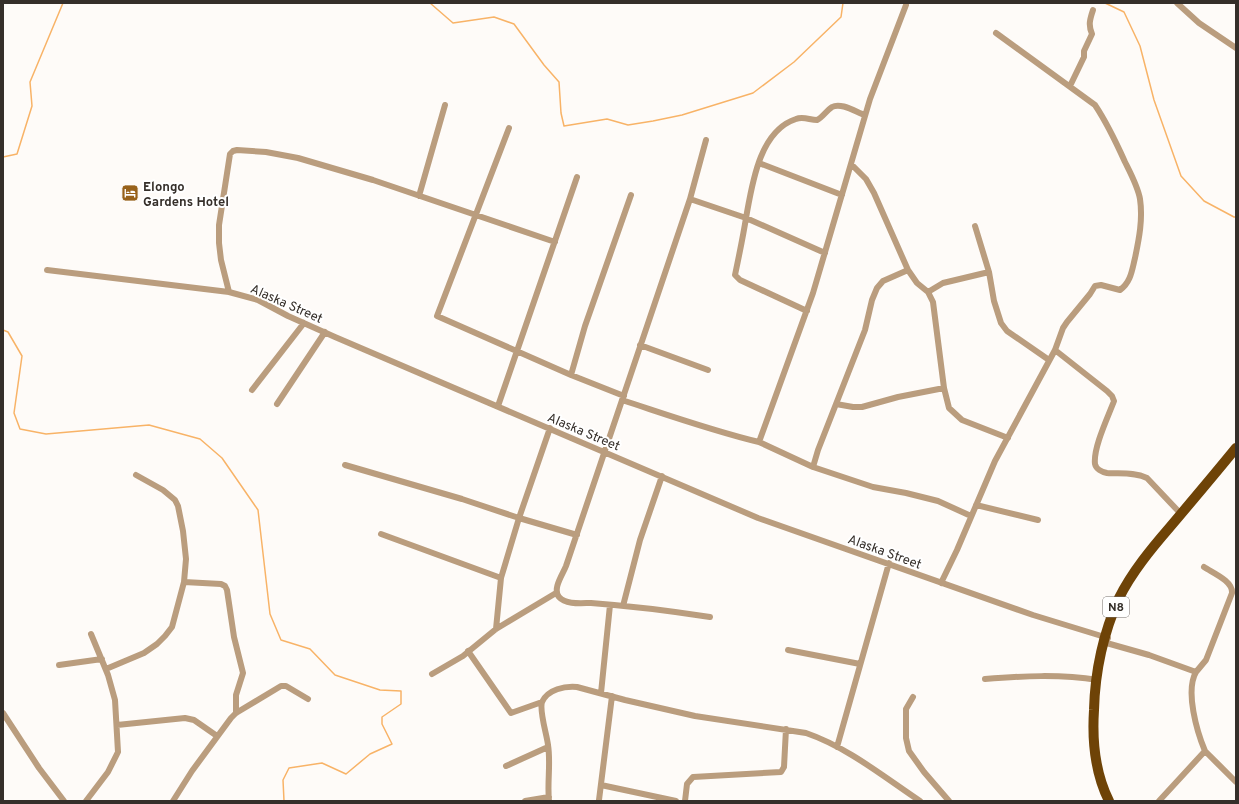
<svg xmlns="http://www.w3.org/2000/svg" width="1239" height="804" viewBox="0 0 1239 804" font-family="Overpass,sans-serif">
  <rect width="100%" height="100%" fill="#fefbf8"/>
  <g fill="none" stroke-linecap="round" stroke-linejoin="round">
    <path stroke="#f8b367" stroke-width="1.5" d="M 430,3 L 453,23 L 494,17 L 514,24 L 544,65 L 559,82 L 561,113 L 564,126 L 607,119 L 628,125 L 653,121 L 682,115 L 753,93 L 794,62 L 841,17 L 843,3
      M 1105,3 L 1124,12 L 1140,46 L 1154,100 L 1181,176 L 1204,201 L 1234,217 L 1236,217
      M 3,157 L 17,154 L 32,106 L 30,82 L 63,3
      M 3,330 L 8,332 L 22,356 L 14,413 L 20,429 L 46,434 L 149,425 L 200,439 L 222,458 L 258,510 L 270,614 L 281,640 L 310,649 L 335,675 L 380,690 L 401,691 L 401,704 L 382,717 L 382,724 L 392,744 L 370,754 L 346,774 L 322,763 L 289,768 L 283,780 L 284,801"/>
    <path stroke="#ba9d7e" stroke-width="6" d="M 1177,3 L 1199,23 L 1236,48
      M 1070,86 L 1084,57 L 1084,51 L 1092,34 C 1088,25 1090,19 1093,10
      M 509,128 L 437,316 L 571,375 L 624,396
      M 706,140 L 690,199 L 566,566 C 563,574 552,589 559,597 C 566,605 582,603 591,603 C 631,606 671,611 710,617
      M 759,163 L 842,195
      M 851,164 L 866,179 L 874,193 L 908,270 L 917,283 L 928,292 L 933,302 L 944,388 L 949,408 L 962,420 L 1008,438
      M 419,196 L 445,105
      M 690,199 L 746,218 L 825,253
      M 975,226 L 989,272 L 994,301 L 1001,323 L 1007,331 L 1049,360
      M 47,270 L 229,292 L 258,300 L 288,316 L 335,337 L 758,518 L 1033,615 L 1108,638
      M 908,270 L 883,281 L 877,288 L 872,300 L 865,330 L 818,450 L 813,467 L 873,487 L 906,493 L 938,501 L 971,516
      M 229,292 L 221,260 L 219,243 L 219,225 L 230,154 L 233,151 L 237,150 L 266,152 L 298,158 L 373,180 L 555,242
      M 928,292 L 943,283 L 989,272
      M 807,311 L 740,280 L 735,275 C 739,256 743,237 746,218 C 752,185 759,131 796,119 C 803,116 810,120 817,120 C 823,117 826,111 832,107 C 841,102 856,112 865,115
      M 640,345 L 708,370
      M 1055,350 L 1107,391 L 1112,396 L 1114,401 C 1108,417 1093,448 1095,464 C 1096,469 1102,472 1107,473 C 1120,474 1134,472 1147,478 L 1181,514
      M 571,375 L 585,326 L 631,195
      M 252,390 L 304,323
      M 622,400 C 668,415 713,431 759,442 L 813,293 L 870,99 L 906,5
      M 277,404 L 325,332
      M 836,404 L 853,407 L 862,407 L 898,397 L 944,388
      M 498,406 L 577,177
      M 759,442 L 813,467
      M 345,465 L 462,499 L 519,518 L 577,535
      M 976,505 L 1038,520
      M 381,534 L 501,578
      M 184,582 L 221,584 L 225,586 L 227,590 L 234,637 L 243,673 L 236,695 L 236,713
      M 941,583 L 957,550 L 995,461 L 1055,350 L 1063,328 L 1067,322 L 1090,294 L 1095,286 L 1101,285 L 1120,290 C 1131,282 1132,270 1135,258 C 1139,239 1143,219 1140,199 C 1138,187 1131,174 1125,162 C 1116,142 1107,123 1095,105 L 996,33
      M 623,606 L 640,540 L 662,476
      M 496,629 L 501,578 L 519,518 L 550,428
      M 1103,642 L 1149,655 L 1196,672 C 1185,691 1197,732 1205,751
      M 788,650 L 860,664
      M 468,651 L 511,713 L 542,702
      M 59,665 L 102,659
      M 106,669 L 144,653 L 157,644 L 165,636 L 172,627 L 184,582 L 186,559 L 183,531 L 178,506 L 175,500 L 163,490 L 136,475
      M 1196,672 L 1206,660 L 1232,593 C 1233,581 1213,573 1204,567
      M 432,674 L 463,656 L 496,629 L 556,593
      M 985,679 C 1023,676 1060,674 1098,680
      M 601,693 L 610,605
      M 913,697 L 906,709 L 906,738 L 909,751 L 924,772 L 949,801
      M 3,713 L 39,768 L 64,801
      M 117,725 L 185,718 L 194,720 L 217,736
      M 837,747 L 889,563
      M 506,766 L 548,747
      M 601,785 L 676,801
      M 599,800 L 612,696
      M 86,801 L 108,772 L 118,752 L 115,700 L 108,675 L 91,634
      M 173,801 L 192,771 L 231,718 L 236,713 L 281,686 L 286,686 L 308,699
      M 525,801 L 549,797
      M 549,801 C 547,783 551,763 548,745 C 547,735 539,711 542,702 C 548,689 565,686 577,687 L 625,700 L 695,716 L 806,733 C 847,747 884,777 920,801
      M 685,801 L 687,784 L 693,777 L 781,772 L 784,767 L 786,729
      M 1159,801 L 1205,751 L 1236,782"/>
    <path stroke="#6e4307" stroke-width="10" d="M 1109,801 C 1095,773 1092,741 1094,710 C 1095,671 1103,634 1119,598 C 1132,572 1151,549 1170,527 C 1192,501 1214,475 1236,448"/>
  </g>
  <defs>
    <g id="hotel-square" transform="scale(0.9)"><rect x="-9" y="-9" width="18" height="18" rx="4" fill="#98621b" stroke="#fff"/><path d="M-6-4.5h1.5V1H6V5H4.5V3h-9V5H-6ZM-4 0a1.8 1.8 0 1 1 3.6 0ZM.5 0V-2.5h3Q6-2.5 6 0Z" fill="#fff"/></g>
  </defs>
  <g fill-rule="evenodd">
    <use href="#hotel-square" x="130" y="193"/>
  </g>
  <g text-anchor="middle" stroke-width="4" stroke-linejoin="round" paint-order="stroke">
    <rect fill="#fff" stroke="#726d6a" stroke-width="1" x="1103" y="597" width="26" height="20" rx="3"/>
    <g font-size="12" font-weight="bold" fill="#352f2a">
      <text x="1116" y="611">N8</text>
    </g>
    <g font-size="13" font-weight="bold" fill="#352f2a" stroke="#fff" text-anchor="start">
      <text x="143" y="191">Elongo<tspan x="143" dy="15">Gardens Hotel</tspan></text>
    </g>
    <g font-size="13" fill="#352f2a" stroke="#fff">
      <text transform="translate(287 303) rotate(24)" y="5">Alaska Street</text>
      <text transform="translate(584 431) rotate(23)" y="5">Alaska Street</text>
      <text transform="translate(885 551) rotate(20)" y="5">Alaska Street</text>
    </g>
  </g>
  <rect width="1239" height="804" fill="none" stroke="#352f2a" stroke-width="8"/>
</svg>
